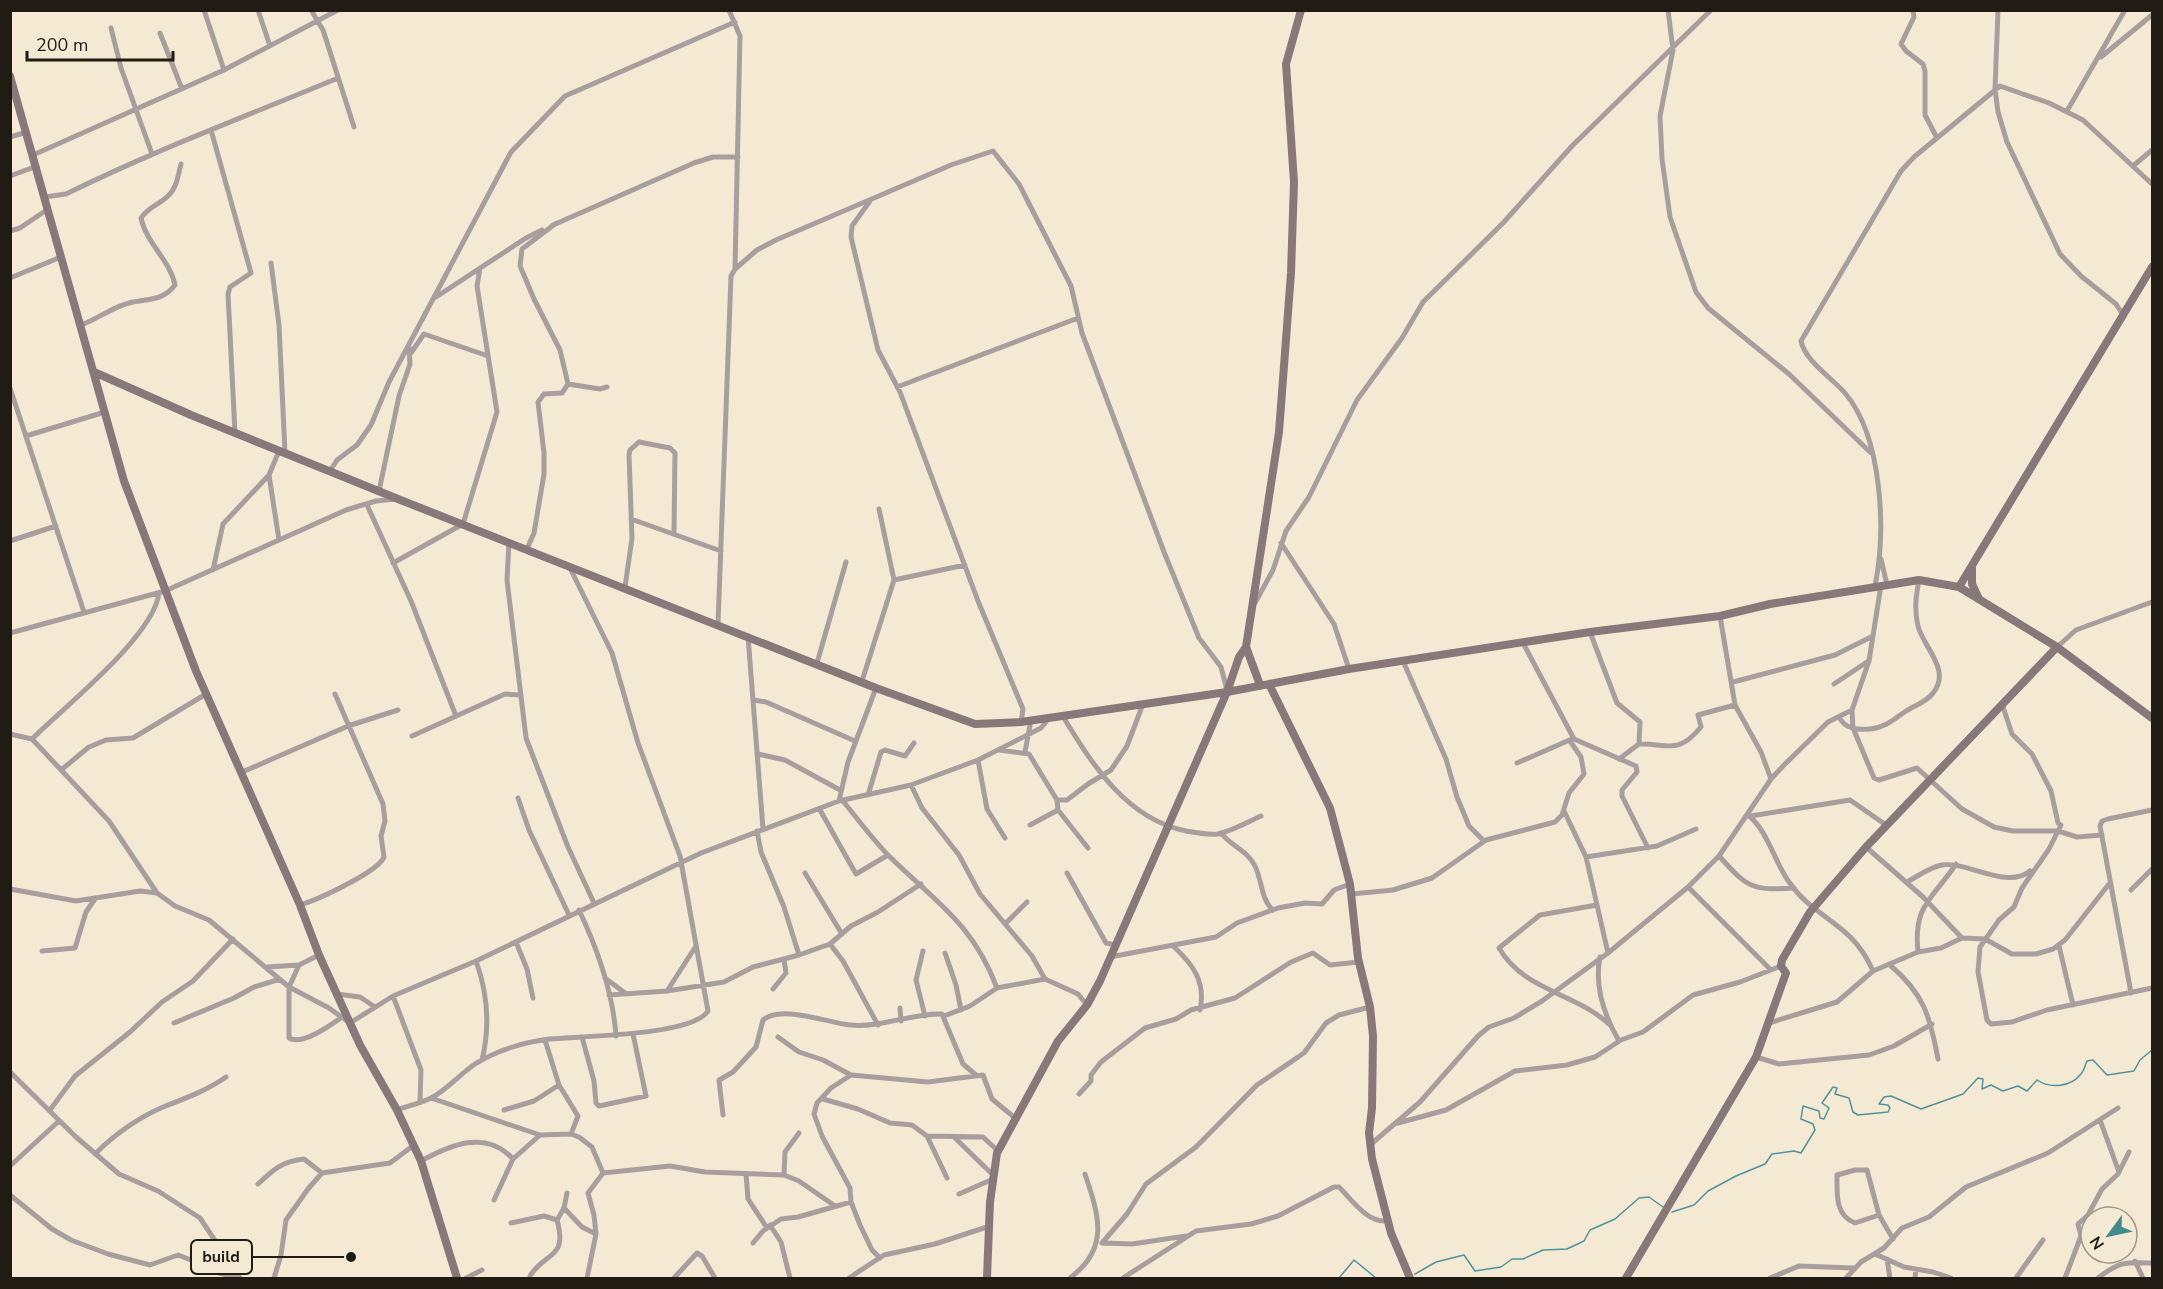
<svg xmlns="http://www.w3.org/2000/svg" width="2163" height="1289" viewBox="0 0 2163 1289" font-family="'Nunito Sans',sans-serif">
  <rect width="100%" height="100%" fill="#f4ead4"/>
  <g fill="none" stroke-linecap="round" stroke-linejoin="round">
    <path stroke="#50929f" stroke-width="1.5" d="M 1672,1212 L 1694,1205 L 1708,1191 L 1736,1176 L 1765,1164 L 1772,1154 L 1794,1151 L 1801,1153 L 1815,1130 L 1813,1124 L 1801,1119 L 1803,1106 L 1819,1111 L 1820,1118 L 1824,1119 L 1829,1108 L 1822,1103 L 1833,1087 L 1837,1088 L 1835,1094 L 1849,1098 L 1853,1112 L 1858,1115 L 1888,1112 L 1890,1108 L 1888,1105 L 1879,1104 L 1884,1097 L 1891,1096 L 1921,1109 L 1963,1094 L 1978,1078 L 1983,1079 L 1982,1089 L 1991,1085 L 2003,1091 L 2018,1086 L 2027,1091 L 2037,1080 C 2050,1089 2071,1087 2081,1074 C 2084,1071 2085,1065 2087,1061 L 2093,1060 L 2107,1075 L 2134,1071 L 2140,1060 L 2152,1050
      M 1415,1274 L 1436,1262 L 1464,1255 L 1475,1271 L 1501,1267 L 1512,1259 L 1523,1259 L 1543,1250 L 1567,1249 L 1584,1241 L 1590,1230 L 1615,1219 L 1639,1198 L 1649,1197 L 1663,1207
      M 1339,1278 L 1354,1260 L 1376,1278"/>
    <path stroke="#a99e9e" stroke-width="5" d="M 204,10 L 224,70
      M 258,10 L 270,46
      M 311,10 L 323,30 L 354,127
      M 1668,10 L 1673,50 L 1660,116 L 1662,159 L 1670,217 L 1696,292 L 1708,308 L 1789,374 L 1870,452
      M 1913,10 L 1914,17 L 1901,44 L 1906,51 L 1923,64 L 1925,71 L 1925,115 L 1937,138
      M 1998,10 L 1995,89 L 1998,112 L 2007,142 L 2060,254 L 2081,276 L 2116,304 L 2123,315
      M 111,28 L 121,68 L 152,154
      M 160,33 L 182,89
      M 2101,57 L 2152,15
      M 2067,111 L 2125,10
      M 211,130 L 251,273 L 230,287 L 228,294 L 235,433
      M 10,137 L 27,132
      M 33,155 L 224,70 L 338,10
      M 2133,166 L 2152,150
      M 10,176 L 37,166
      M 45,197 L 66,194 C 155,150 247,116 338,78
      M 870,201 L 852,226 L 851,237 L 878,350 L 900,392 L 978,601 L 1023,709 L 1021,722
      M 553,225 L 694,163 L 713,157 L 738,157
      M 10,231 L 20,228 L 48,209
      M 271,263 L 279,325 L 285,453
      M 735,269 L 757,250 L 776,240 L 951,165 L 993,151 L 1019,184 L 1071,286 L 1082,333 L 1164,552 L 1199,638 L 1221,667 L 1227,690
      M 10,278 L 61,257
      M 436,297 L 526,238 L 542,230
      M 81,325 C 97,319 113,307 129,303 C 148,298 162,302 175,285 C 170,260 146,243 141,218 C 148,207 160,204 168,196 C 177,188 178,175 181,164
      M 411,353 L 424,334 L 488,356
      M 568,384 L 600,389 L 607,387
      M 897,387 L 1078,318
      M 10,388 L 84,612
      M 26,436 L 105,412
      M 330,471 L 337,460 L 357,445 L 371,425 L 389,382 L 511,152 L 565,96 L 735,22
      M 379,491 L 399,396 L 410,364 L 409,347
      M 367,505 L 411,601 L 456,716
      M 879,509 L 894,580
      M 631,519 L 721,551
      M 279,540 L 269,475 L 279,451
      M 10,541 L 56,526
      M 509,542 L 507,580 L 526,738 L 568,847 L 594,903
      M 1281,543 L 1334,624 L 1349,669
      M 527,549 L 534,533 L 544,474 L 544,453 L 538,402 L 544,394 L 562,393 L 568,384 L 560,350 L 534,299 L 520,266 L 522,249 L 555,224
      M 1881,559 L 1887,585
      M 393,563 L 463,524 L 497,412 L 477,286 L 480,268
      M 213,570 L 223,524 L 269,475
      M 1881,585 L 1869,661 L 1852,710 L 1853,728 L 1874,778 L 1879,780 L 1917,768 L 1962,809 L 1994,827 L 2013,831 L 2058,831 L 2077,837 L 2102,835
      M 1875,586 C 1886,532 1883,438 1845,393 C 1832,378 1805,361 1801,341 L 1901,171 L 1914,157 L 2000,86 L 2049,103 L 2083,120 L 2152,184
      M 625,587 L 632,538 L 629,455 L 630,450 L 639,442 L 670,448 L 675,453 L 674,534
      M 1255,603 L 1273,570 L 1286,531 L 1309,497 L 1357,400 L 1402,338 L 1423,302 L 1503,223 L 1572,146 L 1711,10
      M 1720,616 L 1735,705 L 1761,752 L 1771,779
      M 718,624 L 731,276 L 735,269 L 740,36 L 729,10
      M 1590,632 L 1617,703 L 1640,722 L 1639,744 L 1619,759
      M 10,633 L 165,591 L 346,510 L 376,501 L 396,499
      M 748,636 L 763,829
      M 1523,643 L 1574,739 L 1636,766 L 1637,772 L 1622,790 L 1622,796 L 1648,848
      M 2057,647 L 2076,630 L 2152,602
      M 1403,661 L 1446,759 L 1457,797 L 1469,826 L 1484,841
      M 817,663 L 846,562
      M 862,681 L 894,580 L 965,565
      M 1733,682 L 1835,655 L 1871,637
      M 1834,684 L 1867,662
      M 754,700 L 766,702 L 855,741
      M 2003,707 L 2012,734 L 2032,754 L 2051,791 L 2058,823 L 2061,825 L 2049,849 L 2022,888 L 2014,907 L 1999,920 L 1980,947 L 1978,972 L 1987,1020 L 1991,1024 L 2012,1022 L 2047,1010 L 2152,988
      M 1062,715 C 1092,764 1126,819 1186,831 C 1197,833 1207,835 1218,834 C 1232,831 1248,822 1261,816
      M 1839,717 C 1845,729 1857,730 1870,729 C 1885,728 1894,719 1906,711 C 1915,705 1927,702 1933,693 C 1952,670 1923,647 1918,626 C 1914,609 1916,596 1919,580
      M 10,734 L 32,739 C 64,707 154,636 159,593
      M 412,736 L 505,694 L 520,695
      M 1639,744 C 1668,743 1677,756 1701,727 L 1698,715 L 1735,705
      M 999,750 L 1029,754 L 1057,800 L 1058,810 L 1088,848
      M 1025,752 L 1031,720
      M 758,754 L 785,760 L 840,790
      M 978,760 L 987,809 L 1005,838
      M 1517,763 L 1572,739
      M 61,770 L 89,747 L 106,740 L 133,738 L 206,694
      M 240,773 L 348,726 L 398,710
      M 911,785 L 922,808 L 959,855 L 980,894 L 1032,956 L 1045,979 L 1078,994 L 1087,1005
      M 868,795 L 881,752 L 885,750 L 905,756 L 914,743
      M 518,798 L 529,830 L 569,915
      M 842,800 C 858,819 873,840 890,857 C 936,902 973,924 997,988
      M 1057,800 L 1067,800 L 1088,784 L 1111,770 L 1127,746 L 1143,704
      M 839,801 L 848,762 L 876,688
      M 820,810 L 856,874 L 888,855
      M 1564,811 L 1586,857 L 1608,953
      M 1748,815 C 1768,831 1774,861 1789,882 C 1815,920 1851,921 1873,971
      M 1751,816 L 1850,800 L 1886,825
      M 1030,825 L 1058,810
      M 757,831 L 761,852 L 784,907 L 799,955
      M 1221,833 C 1232,847 1247,850 1255,866 C 1262,880 1261,900 1273,910
      M 1866,847 L 1923,897 L 1962,938
      M 1719,856 C 1747,887 1751,891 1794,888
      M 1586,857 L 1657,846 L 1696,829
      M 805,873 L 842,934
      M 1067,873 L 1106,943 L 1116,945
      M 1907,882 C 1918,876 1930,867 1942,865 C 1967,861 2007,890 2030,871
      M 1688,887 L 1770,969
      M 10,889 L 76,901 L 140,891 L 157,893 L 109,821 L 32,739
      M 2131,890 L 2152,869
      M 157,893 L 175,906 L 209,920 L 289,987 L 329,1008 L 350,1023 L 393,996 L 476,961 L 701,853 L 839,801 L 911,785 L 978,760 L 1041,728 L 1050,717
      M 1352,894 L 1393,890 L 1432,878 L 1486,840 L 1555,822 L 1562,815 L 1569,793 L 1584,774 L 1581,757 L 1570,741
      M 300,905 C 317,900 378,872 384,857 L 381,836 L 385,821 L 383,804 L 335,694
      M 1597,905 L 1540,915 L 1499,948 C 1525,992 1575,992 1610,1025
      M 579,910 C 597,948 613,993 616,1036
      M 1005,924 L 1027,902
      M 516,942 L 527,969 L 533,998
      M 830,944 L 843,961 L 878,1025
      M 1173,946 C 1193,964 1206,982 1200,1010
      M 2059,946 L 2073,1005
      M 42,951 L 75,948 L 86,912 L 95,899
      M 923,951 L 916,980 L 925,1016
      M 1918,952 C 1913,905 1932,900 1956,864
      M 945,953 L 956,985 L 961,1010
      M 1110,957 L 1216,937 L 1237,923 L 1278,908 L 1305,903 L 1322,904 L 1334,890 L 1350,884
      M 1600,957 C 1594,987 1604,1015 1619,1041
      M 476,961 C 488,994 490,1027 482,1060
      M 299,965 L 289,987 L 289,1038 C 302,1046 331,1025 342,1017
      M 1890,965 C 1924,994 1930,1016 1938,1059
      M 267,967 L 299,965 L 319,955
      M 605,978 L 625,993
      M 773,989 L 786,973 L 784,959
      M 667,991 L 696,946
      M 2131,993 L 2100,826 L 2102,821 L 2108,819 L 2152,810
      M 337,994 L 360,997 L 375,1007
      M 609,995 L 667,991 L 724,982 L 753,967 L 799,955 L 830,944 L 851,926 L 878,912 L 921,884
      M 393,996 L 421,1070 L 420,1101
      M 900,1008 L 901,1021
      M 944,1016 L 970,1006 L 997,988 L 1045,979
      M 174,1023 L 234,998 L 254,987 L 280,979
      M 1769,1023 L 1837,1002 L 1873,971 L 1918,952 L 1941,948 L 1962,938 L 1985,939 L 2012,954 L 2036,954 L 2053,949 L 2065,940 L 2109,884
      M 582,1037 L 594,1081 L 596,1103 L 599,1106 L 646,1096 L 633,1034
      M 778,1037 L 799,1052 L 823,1060 L 851,1075 L 928,1082 L 983,1075 L 992,1099 L 1015,1118
      M 545,1040 L 559,1085 L 578,1116 L 571,1134
      M 1756,1057 L 1779,1064 L 1869,1055 L 1894,1046 L 1932,1024
      M 10,1072 L 76,1137 L 119,1174 L 158,1191 L 200,1218 L 240,1278
      M 851,1075 L 831,1088 L 817,1103 L 814,1114 L 822,1136 L 850,1188 L 851,1202 L 860,1225 L 872,1250 L 880,1258
      M 1079,1094 L 1091,1081 L 1091,1075 L 1101,1062 L 1145,1028 L 1176,1019 L 1191,1010 L 1235,998 L 1291,962 L 1313,953 L 1330,965 L 1359,962
      M 431,1098 L 540,1135 L 571,1134 L 579,1137 L 592,1147 L 603,1173
      M 823,1099 L 858,1109 L 890,1123 L 912,1125 L 927,1136 L 983,1137 L 998,1151
      M 50,1110 L 75,1076 L 130,1032 L 162,1002 L 193,981 L 233,939
      M 397,1110 C 408,1106 421,1103 431,1098 C 448,1089 460,1074 475,1064 C 495,1051 524,1042 549,1039 C 580,1036 692,1036 708,1011 L 680,856 L 638,743 L 612,653 L 570,568
      M 504,1110 L 534,1101 L 559,1085
      M 723,1115 L 719,1080 L 733,1072 L 756,1047 L 763,1020 C 781,1004 828,1023 850,1025 C 882,1028 911,1013 942,1014 L 963,1064 L 976,1075
      M 2100,1120 L 2119,1172
      M 1398,1123 L 1446,1110 L 1515,1071 L 1567,1065 L 1595,1057 L 1621,1040 L 1643,1032 L 1693,995 L 1740,982 L 1781,966
      M 927,1136 L 947,1178
      M 954,1137 L 993,1175
      M 1370,1145 L 1420,1102 L 1478,1036 L 1489,1027 L 1514,1018 L 1542,1001 L 1608,953 L 1688,887 L 1719,856 L 1771,779 L 1784,765 L 1828,722 L 1852,710
      M 95,1154 C 115,1134 138,1118 163,1107 C 186,1098 206,1091 226,1077
      M 421,1161 C 450,1145 486,1129 513,1159
      M 10,1166 L 59,1121
      M 746,1174 L 748,1199 L 767,1228
      M 784,1175 L 785,1152 L 799,1133
      M 258,1184 C 273,1170 282,1161 304,1159 L 322,1173
      M 959,1194 L 993,1179
      M 10,1195 L 52,1229 L 71,1240 L 108,1254 L 150,1265 L 178,1255 L 196,1262 L 208,1270 L 238,1278
      M 494,1200 L 513,1159 L 540,1135
      M 564,1208 L 582,1227 L 596,1234 L 587,1278
      M 1879,1215 L 1855,1223 C 1835,1215 1837,1195 1837,1175 L 1855,1170 L 1867,1170 L 1879,1215 L 1893,1239
      M 511,1223 L 544,1216 L 557,1220 L 564,1208 L 567,1193
      M 770,1225 L 781,1242 L 790,1278
      M 596,1234 L 594,1215 L 588,1193 L 603,1173 L 670,1166 L 705,1172 L 784,1175 L 799,1181 L 835,1206
      M 753,1243 L 763,1231 L 781,1219 L 798,1217 L 851,1202
      M 1102,1243 L 1127,1214 L 1146,1184 L 1196,1147 L 1257,1085 L 1304,1053 L 1326,1023 L 1339,1015 L 1370,1007
      M 1103,1243 L 1132,1244 L 1186,1236
      M 1875,1254 L 1904,1267 L 1933,1272 L 1951,1278
      M 1887,1259 L 1890,1278
      M 2135,1261 L 2143,1278
      M 530,1276 C 545,1251 568,1260 557,1220
      M 274,1278 L 281,1255 L 286,1220 L 308,1189 L 322,1173 L 390,1163 L 414,1145
      M 466,1278 L 482,1270
      M 674,1278 L 697,1253 L 702,1256 L 715,1278
      M 849,1278 L 884,1255 L 935,1244 L 990,1226
      M 1070,1278 C 1110,1248 1099,1216 1085,1174
      M 1123,1278 L 1196,1231 L 1251,1224 L 1278,1216 L 1334,1187 L 1339,1187 C 1353,1201 1367,1223 1388,1221
      M 1770,1278 L 1799,1266 L 1853,1268
      M 1846,1278 L 1861,1262 L 1884,1248 L 1902,1228 L 1929,1217 L 1966,1187 L 2048,1153 L 2118,1108
      M 1915,1278 L 1916,1269
      M 2016,1278 L 2043,1240
      M 2065,1278 L 2081,1236 L 2078,1224 L 2088,1215 L 2102,1189 L 2118,1174 L 2129,1152
      M 2098,1278 C 2120,1261 2126,1262 2152,1263"/>
    <path stroke="#897879" stroke-width="8" d="M 10,76 L 124,481 L 196,671 L 300,905 L 319,955 L 360,1045 L 397,1110 L 421,1161 L 457,1278
      M 94,372 L 191,415 L 398,499 L 876,688 L 975,724 L 1021,722 L 1227,692 L 1349,669 L 1590,632 L 1720,616 L 1770,604 L 1919,580 L 1959,587 L 2057,647 L 2152,718
      M 1972,568 L 1972,584 L 1979,599
      M 1959,587 L 2152,267
      M 1246,647 L 1260,685
      M 1269,684 L 1330,808 L 1350,884 L 1358,958 L 1370,1007 L 1373,1036 L 1372,1108 L 1369,1133 L 1372,1159 L 1391,1233 L 1410,1278
      M 987,1278 L 990,1202 L 997,1153 L 1058,1041 L 1087,1005 L 1100,981 L 1227,692 L 1239,657 L 1246,647 L 1279,432 L 1291,273 L 1294,182 L 1286,64 L 1301,10
      M 1626,1278 L 1756,1057 L 1786,973 L 1781,966 L 1782,960 L 1810,912 L 1866,847 L 2057,647"/>
  </g>
  <path fill="none" stroke="#201c14" stroke-width="2" d="M351 1257L252 1257"/>
  <circle fill="#201c14" stroke="#f4ead4" stroke-width="2" cx="351" cy="1257" r="6"/>
  <rect fill="#f4ead4" stroke="#201c14" stroke-width="2" x="191" y="1240" width="61" height="34" rx="6"/>
  <g font-size="16" text-anchor="middle" font-weight="bold" fill="#201c14">
    <text x="221" y="1262">build</text>
  </g>
  <rect width="2163" height="1289" fill="none" stroke="#201c14" stroke-width="24"/>
  <g transform="translate(2109 1235) rotate(237)"><circle r="28" fill="#f4ead4" stroke="#9f9887" stroke-width="1.5"/>
  <path d="M0-4.5L10 22L0 15L-10 22Z" fill="#428a8b"/>
  <text y="-9" font-size="16" font-weight="bold" text-anchor="middle" fill="#201c14">N</text>
  </g>
  <path d="M27 51v9h146v-9" fill="none" stroke="#201c14" stroke-width="3"/>
  <text x="36" y="51" font-size="18" fill="#201c14" stroke="#f4ead4" stroke-width="4.5" paint-order="stroke">200 m</text>
</svg>
